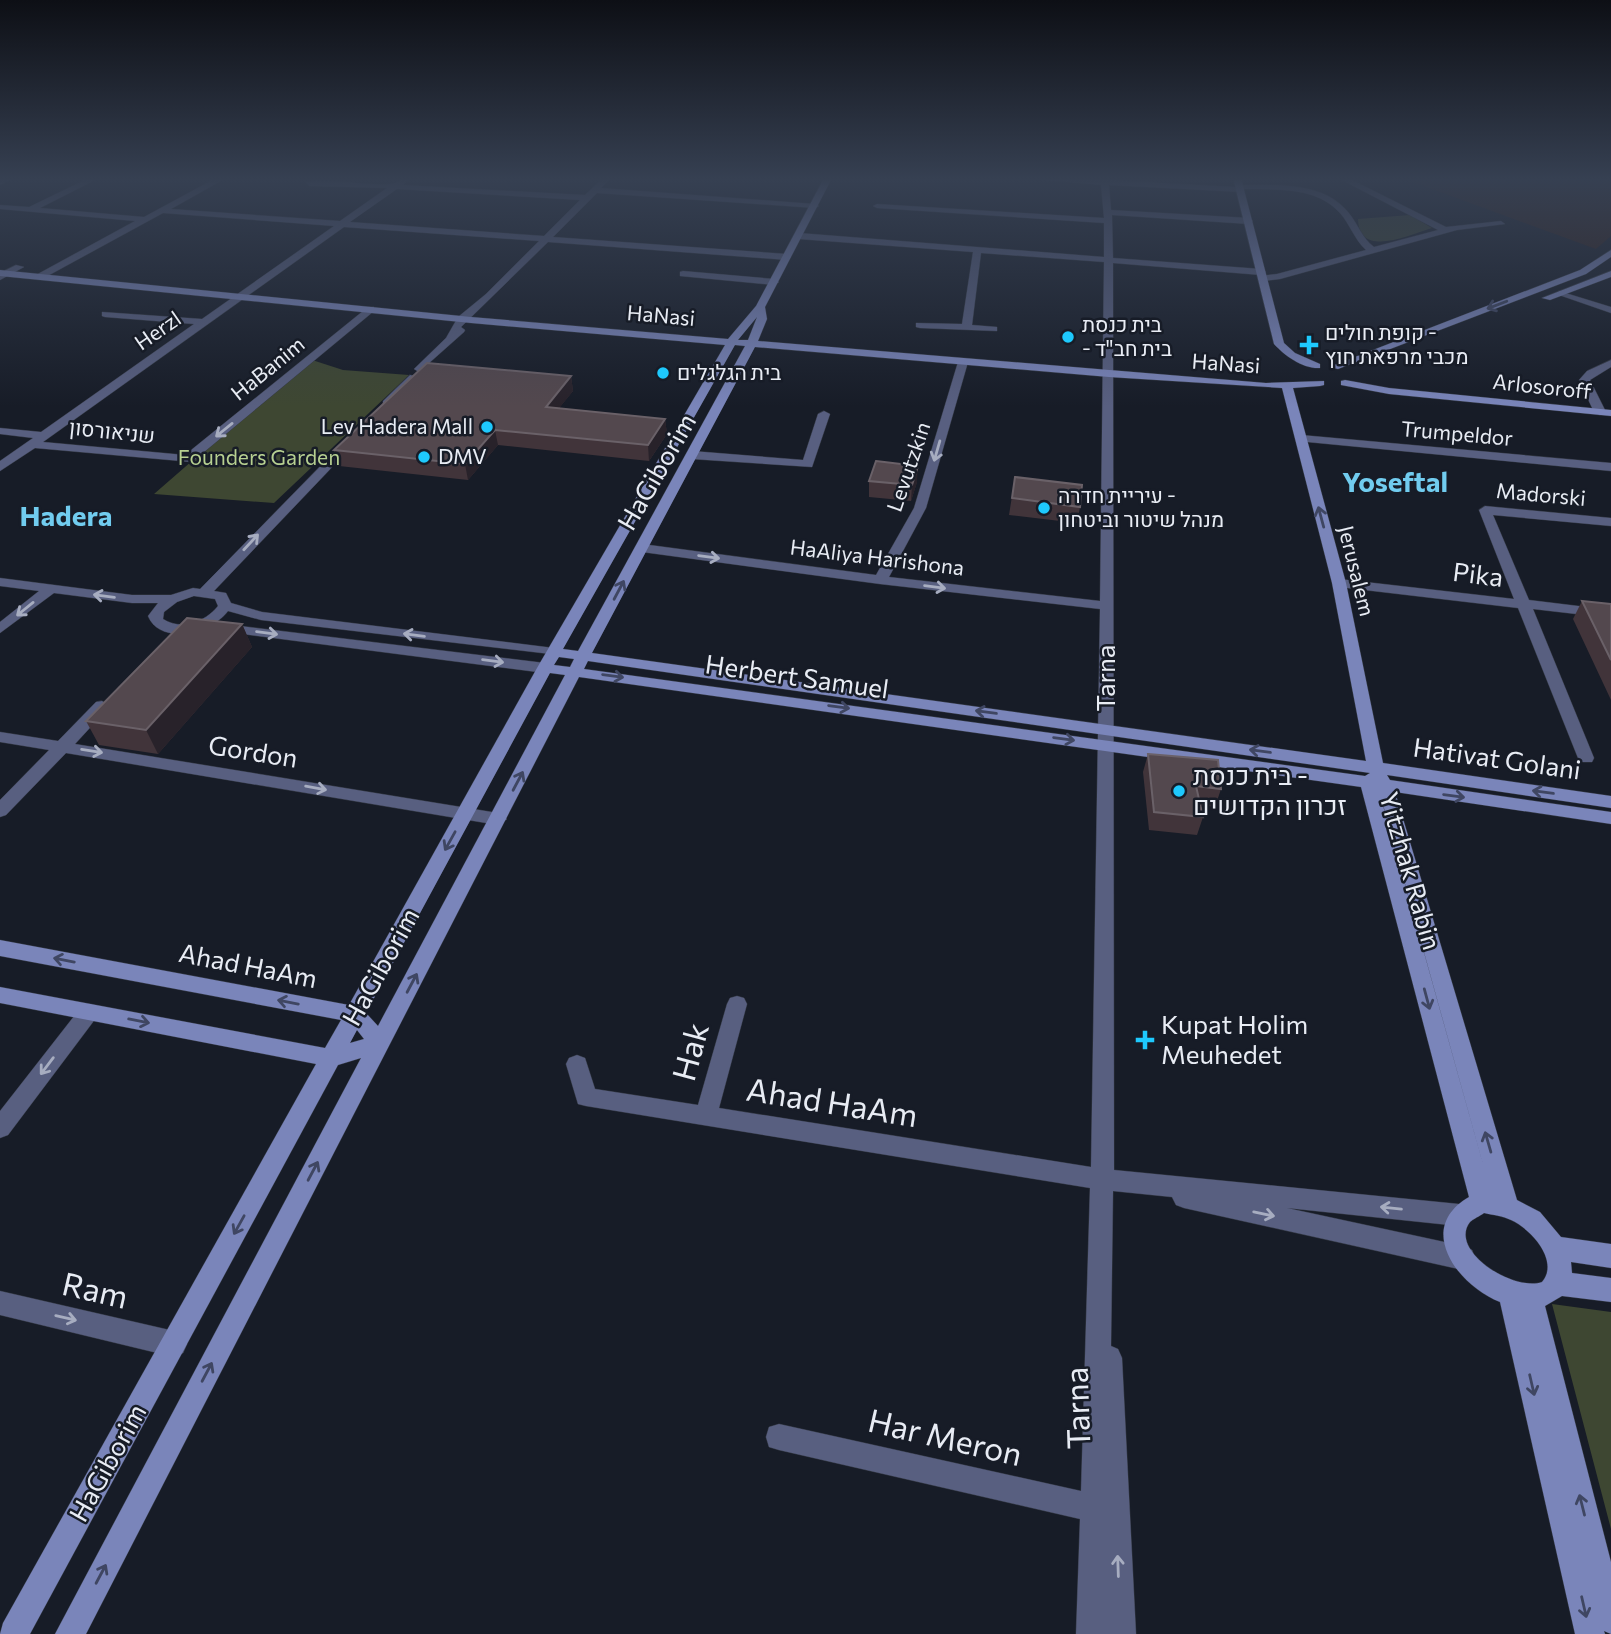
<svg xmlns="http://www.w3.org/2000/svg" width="1611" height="1634" viewBox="0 0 1611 1634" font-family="Commissioner,Heebo,sans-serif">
  <rect width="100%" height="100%" fill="#171c27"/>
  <path fill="#301e19" d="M 1402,178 L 1611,178 L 1611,236 L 1596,249 Z"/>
  <path fill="#3e4732" d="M 1410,215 L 1432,228 C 1409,235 1359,259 1358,219 Z
    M 309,359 L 343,370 L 409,375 L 274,503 L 154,494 Z
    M 1552,1304 L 1611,1312 L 1611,1529 Z"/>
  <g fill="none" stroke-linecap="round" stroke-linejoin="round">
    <g stroke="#343944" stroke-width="1">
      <path id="street" d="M 4,178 L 14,178 L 0,185 L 0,180 Z
        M 89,178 L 99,178 L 40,208 L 144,217 L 216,178 L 226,178 L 171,209 L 340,221 L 387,188 L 309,186 L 306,182 C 334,178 362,186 390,184 C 398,183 402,178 411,178 L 403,185 L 585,195 L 603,178 L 611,178 L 601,188 L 815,204 L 819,206 L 815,208 L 597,193 L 553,237 L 787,254 L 791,257 L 787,260 L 548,242 L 461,327 L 465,330 L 464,332 L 419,372 L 414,369 L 446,338 L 458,317 L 486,294 L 539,241 L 344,227 L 43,442 L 185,455 L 368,307 L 374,307 L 374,311 L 192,462 L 35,448 L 0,471 L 0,461 L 33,438 L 0,434 L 0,428 L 41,432 L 194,324 L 105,317 L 102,316 L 102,312 L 202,319 L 334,226 L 163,213 L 42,279 L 36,279 L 36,275 L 135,221 L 0,209 L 0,205 L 29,207 ZM 397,189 L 580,200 L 544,236 L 350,222 Z
        M 1020,178 L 1108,178 L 1108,180 L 1236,187 L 1240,185 C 1276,185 1323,181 1348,212 C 1358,224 1362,238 1374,247 L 1438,230 L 1338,178 L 1348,178 L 1446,227 L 1501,221 L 1505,224 L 1457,230 L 1280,279 L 1263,281 L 1258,278 L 1260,276 L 1277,274 L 1366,250 C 1354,239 1350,224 1340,213 C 1316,186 1277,190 1245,189 L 1241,192 L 1109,185 L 1111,210 L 1249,218 L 1253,221 L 1249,224 L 1112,215 L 1113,258 L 1261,269 L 1266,272 L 1261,275 L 1113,263 L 1114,1170 L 1459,1204 L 1467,1207 L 1471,1215 L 1467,1223 L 1459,1226 L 1287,1208 L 1463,1246 L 1472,1250 L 1475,1258 L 1472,1266 L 1463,1270 L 1184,1208 L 1176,1205 L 1172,1197 L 1113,1191 L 1111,1346 L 1118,1349 L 1122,1358 L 1136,1634 L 1076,1634 L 1080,1519 L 779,1450 L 769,1447 L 766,1437 L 769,1427 L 779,1424 L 1081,1491 L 1090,1188 L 586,1106 L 578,1104 L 566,1064 L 569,1058 L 577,1055 L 585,1058 L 595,1089 L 698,1105 L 727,1004 L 730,998 L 737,996 L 744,998 L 747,1004 L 719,1108 L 1091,1167 L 1100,609 L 880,584 L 642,552 L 635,548 L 642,544 L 876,575 L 914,508 L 958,362 L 963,359 L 968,362 L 926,508 L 889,577 L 1100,601 L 1104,262 L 981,253 L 972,325 L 997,327 L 997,331 L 920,328 L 916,327 L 916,323 L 962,324 L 973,252 L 799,239 L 795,236 L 799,233 L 1104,257 L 1104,223 L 877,208 L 873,206 L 877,204 L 1104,218 L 1101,185 Z
        M 16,265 L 24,267 L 0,280 L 0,273 Z
        M 683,271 L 774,279 L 779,282 L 774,285 L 680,276 L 680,272 Z
        M 1559,291 L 1611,307 L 1611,313 L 1559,295 Z
        M 1611,360 L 1611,367 L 1590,380 L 1606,412 L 1600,415 L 1594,412 L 1579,380 L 1587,371 Z
        M 410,375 L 419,377 L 391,405 L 383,405 L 383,401 Z
        M 824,411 L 830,414 L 812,467 L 692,459 L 686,455 L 692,451 L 803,460 L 818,414 Z
        M 1301,435 L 1611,463 L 1611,471 L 1297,441 L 1297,437 Z
        M 347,439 L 357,441 L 214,591 L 226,593 L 231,603 L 262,612 L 554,648 L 561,652 L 559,655 L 261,620 L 228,611 C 213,632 161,647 148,616 L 158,603 L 132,603 L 54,593 L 0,633 L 0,622 L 39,591 L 0,586 L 0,578 L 132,595 L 171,595 L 193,588 L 200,589 ZM 194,596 L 215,599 L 218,606 C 205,622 182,631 163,619 L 164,612 L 177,602 Z
        M 1485,506 L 1611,518 L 1611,526 L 1493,515 L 1529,600 L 1611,610 L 1611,618 L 1533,609 L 1594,758 L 1592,762 L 1580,762 L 1578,758 L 1518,608 L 1339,587 L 1332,583 L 1339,579 L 1514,599 L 1479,510 Z
        M 224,624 L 545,663 L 553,668 L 545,673 L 219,631 L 217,628 Z
        M 102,701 L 110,706 L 75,744 L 498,813 L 507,819 L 498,825 L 66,753 L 6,815 L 0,817 L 0,800 L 49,750 L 0,742 L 0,732 L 58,741 L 96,702 Z
        M 89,1004 L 96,1006 L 99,1012 L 96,1018 L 8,1135 L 0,1138 L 0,1111 L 82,1006 Z
        M 0,1291 L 174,1331 L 183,1335 L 187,1344 L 183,1353 L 174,1357 L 0,1315 Z"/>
    </g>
    <g stroke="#343944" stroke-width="1">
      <path id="secondary" d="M 824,178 L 832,178 L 765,307 L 767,319 L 758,341 L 1266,383 L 1324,381 L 1324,385 L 1320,386 L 1293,388 L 1346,583 L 1383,763 L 1611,796 L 1611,808 L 1387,775 L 1390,780 L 1611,812 L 1611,824 L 1395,792 L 1517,1200 L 1540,1212 L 1561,1237 L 1611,1244 L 1611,1268 L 1571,1262 L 1572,1273 L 1611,1278 L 1611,1302 L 1562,1296 L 1545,1306 L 1611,1562 L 1611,1634 L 1604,1631 L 1605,1634 L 1575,1634 L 1500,1302 C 1457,1285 1415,1228 1469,1197 L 1361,787 L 579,677 L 86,1634 L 55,1634 L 361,1058 L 338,1065 L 30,1634 L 0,1634 L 3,1623 L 316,1064 L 0,1003 L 0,987 L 325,1048 L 341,1020 L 0,956 L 0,940 L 349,1005 L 537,668 L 725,345 L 471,323 L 0,276 L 0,270 L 471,317 L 728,339 L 756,306 ZM 757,317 L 748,340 L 738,340 ZM 735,345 L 745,346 L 578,651 L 563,649 ZM 755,347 L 1109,377 L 1282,388 L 1332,583 L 1366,761 L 592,653 ZM 559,657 L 574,659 L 570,667 L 554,665 ZM 588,661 L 1370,773 L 1365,776 L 584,669 ZM 550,673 L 565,675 L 378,1026 L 366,1013 ZM 1382,801 L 1382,802 L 1491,1193 ZM 357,1030 L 364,1039 L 350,1043 ZM 1484,1213 C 1493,1215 1503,1216 1511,1220 C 1531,1229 1560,1261 1542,1282 C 1513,1292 1448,1250 1470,1222 C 1473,1219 1480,1216 1484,1213 Z
        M 1233,178 L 1241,178 L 1284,343 L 1295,353 L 1320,364 L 1320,368 C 1303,369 1285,356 1274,344 Z
        M 1611,250 L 1611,257 L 1586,274 L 1338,369 L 1329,367 L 1580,270 Z
        M 1611,271 L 1611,277 L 1550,300 L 1542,298 Z
        M 1345,380 L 1389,388 L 1611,410 L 1611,416 L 1389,394 L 1341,385 L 1341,381 Z"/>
    </g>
    <use href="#street" fill="#585f80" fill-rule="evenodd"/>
    <use href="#secondary" fill="#7a85ba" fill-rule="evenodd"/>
  </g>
  <path fill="#41343a" d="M 571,376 L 573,391 L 559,408 L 665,419 L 667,434 L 649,461 L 498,445 L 468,480 L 339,466 L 334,450 Z
    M 1015,477 L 1080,507 L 1077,523 L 1009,515 Z
    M 869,481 L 917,482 L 911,501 L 869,497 Z
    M 1582,601 L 1611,604 L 1611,700 L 1573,619 Z
    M 242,624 L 252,647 L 158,754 L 99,745 L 86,721 Z
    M 1148,754 L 1221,789 L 1215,807 L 1200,805 L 1203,817 L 1197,835 L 1149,830 L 1143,772 Z"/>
  <path fill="#28222a" d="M 571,376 L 573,391 L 548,422 L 546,407 Z
    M 665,419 L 667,434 L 649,461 L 648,445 Z
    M 495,430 L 498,445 L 468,480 L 465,464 Z
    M 918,466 L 917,482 L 911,501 L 912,485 Z
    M 242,624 L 252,647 L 158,754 L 146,730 Z"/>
  <path fill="#53484e" stroke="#6a6168" stroke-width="2" d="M 427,363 L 571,376 L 546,407 L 665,419 L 648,445 L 495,430 L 465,464 L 334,450 Z
    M 876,461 L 918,466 L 912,485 L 869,481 Z
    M 1015,477 L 1082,485 L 1080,507 L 1012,498 Z
    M 1582,601 L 1611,604 L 1611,660 Z
    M 187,618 L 242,624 L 146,730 L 86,721 Z
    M 1148,754 L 1218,760 L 1221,789 L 1196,786 L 1203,817 L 1154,812 Z"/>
  <defs><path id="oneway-shaft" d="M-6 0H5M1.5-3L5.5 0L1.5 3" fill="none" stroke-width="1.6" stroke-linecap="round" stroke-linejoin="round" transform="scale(1.75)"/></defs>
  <g stroke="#3f4662">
    <use href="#oneway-shaft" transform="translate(1497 305) rotate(159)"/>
    <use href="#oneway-shaft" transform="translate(1321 517) rotate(-105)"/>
    <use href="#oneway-shaft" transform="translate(619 590) rotate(-62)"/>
    <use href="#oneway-shaft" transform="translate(613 676) rotate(8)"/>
    <use href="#oneway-shaft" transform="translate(839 707) rotate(8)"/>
    <use href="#oneway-shaft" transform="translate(986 712) rotate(-172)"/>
    <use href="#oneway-shaft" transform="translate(1064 739) rotate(8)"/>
    <use href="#oneway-shaft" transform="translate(1260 751) rotate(-172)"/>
    <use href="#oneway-shaft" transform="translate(518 781) rotate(-62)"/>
    <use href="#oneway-shaft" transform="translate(1543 792) rotate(-172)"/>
    <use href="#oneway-shaft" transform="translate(1454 796) rotate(8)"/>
    <use href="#oneway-shaft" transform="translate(450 841) rotate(119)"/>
    <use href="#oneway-shaft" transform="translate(64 960) rotate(-169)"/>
    <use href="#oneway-shaft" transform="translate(412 983) rotate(-62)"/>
    <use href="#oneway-shaft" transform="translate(1427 999) rotate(75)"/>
    <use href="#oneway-shaft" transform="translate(288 1002) rotate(-169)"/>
    <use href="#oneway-shaft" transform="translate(139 1021) rotate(11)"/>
    <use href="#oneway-shaft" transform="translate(1488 1142) rotate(-106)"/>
    <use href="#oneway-shaft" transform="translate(313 1171) rotate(-62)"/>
    <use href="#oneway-shaft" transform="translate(239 1225) rotate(119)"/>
    <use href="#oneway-shaft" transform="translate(207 1372) rotate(-62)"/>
    <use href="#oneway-shaft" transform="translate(1532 1385) rotate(77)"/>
    <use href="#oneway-shaft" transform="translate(1582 1505) rotate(-104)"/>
    <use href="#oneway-shaft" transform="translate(101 1574) rotate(-62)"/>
    <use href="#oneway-shaft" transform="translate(1584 1607) rotate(77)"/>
  </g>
  <g stroke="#a7adc0">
    <use href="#oneway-shaft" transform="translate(224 430) rotate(141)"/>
    <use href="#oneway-shaft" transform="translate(937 451) rotate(106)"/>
    <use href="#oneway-shaft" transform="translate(251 542) rotate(-47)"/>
    <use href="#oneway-shaft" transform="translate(709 557) rotate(8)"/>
    <use href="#oneway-shaft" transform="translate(935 587) rotate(7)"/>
    <use href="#oneway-shaft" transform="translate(104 596) rotate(-173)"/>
    <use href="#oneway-shaft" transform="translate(25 609) rotate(141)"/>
    <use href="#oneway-shaft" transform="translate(267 633) rotate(7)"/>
    <use href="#oneway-shaft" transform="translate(414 635) rotate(-173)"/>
    <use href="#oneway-shaft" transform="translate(493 661) rotate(7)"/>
    <use href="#oneway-shaft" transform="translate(92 751) rotate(9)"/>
    <use href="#oneway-shaft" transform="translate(316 788) rotate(10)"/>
    <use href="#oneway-shaft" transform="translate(47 1066) rotate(127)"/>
    <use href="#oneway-shaft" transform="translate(1391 1208) rotate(-174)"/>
    <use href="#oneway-shaft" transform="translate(1264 1214) rotate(12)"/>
    <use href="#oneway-shaft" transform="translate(66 1318) rotate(13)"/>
    <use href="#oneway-shaft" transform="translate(1118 1566) rotate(-92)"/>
  </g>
  <linearGradient id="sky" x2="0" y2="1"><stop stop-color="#0d0f15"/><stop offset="0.44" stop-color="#364052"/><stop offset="1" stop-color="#364052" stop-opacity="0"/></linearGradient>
  <rect width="1611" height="407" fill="url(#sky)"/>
  <g fill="#1ec9fd" stroke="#171c27" stroke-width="2.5">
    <circle cx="1068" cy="337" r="7"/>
    <path d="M1305.5 334.5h7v7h7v7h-7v7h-7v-7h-7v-7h7z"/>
    <circle cx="663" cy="373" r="7"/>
    <circle cx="487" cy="427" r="7"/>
    <circle cx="424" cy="457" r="7"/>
    <circle cx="1044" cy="508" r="7"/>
    <circle cx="1179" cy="791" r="7"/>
    <path d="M1141.5 1029.5h7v7h7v7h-7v7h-7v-7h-7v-7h7z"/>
  </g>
  <g text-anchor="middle" stroke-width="5" stroke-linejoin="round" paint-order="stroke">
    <g font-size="21" fill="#e8ecf4" stroke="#171c27">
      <text transform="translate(661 316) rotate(5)" y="7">HaNasi</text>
      <text transform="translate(158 331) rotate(-35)" y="7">Herzl</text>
      <text transform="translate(1226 364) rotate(4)" y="7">HaNasi</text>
      <text transform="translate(268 369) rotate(-39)" y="7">HaBanim</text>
      <text transform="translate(1542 387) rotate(6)" y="7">Arlosoroff</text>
      <text transform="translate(112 432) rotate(6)" y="7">שניאורסון</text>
      <text transform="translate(1457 434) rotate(5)" y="7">Trumpeldor</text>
      <text transform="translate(909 467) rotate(-71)" y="7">Levutzkin</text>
      <text transform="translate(1541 495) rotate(5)" y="7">Madorski</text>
      <text transform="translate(877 558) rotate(7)" y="7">HaAliya Harishona</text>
      <text transform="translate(1356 571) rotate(76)" y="7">Jerusalem</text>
    </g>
    <g font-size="21" fill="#e8ecf4" stroke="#171c27" text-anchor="start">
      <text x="1082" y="332">בית כנסת<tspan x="1082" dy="24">- בית חב"ד</tspan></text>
      <text x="1325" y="340">קופת חולים -<tspan x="1325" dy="24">מכבי מרפאת חוץ</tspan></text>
      <text x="677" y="380">בית הגלגלים</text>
      <text x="473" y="434" text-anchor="end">Lev Hadera Mall</text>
      <text x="438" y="464">DMV</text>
      <text x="1058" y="503">עיריית חדרה -<tspan x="1058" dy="24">מנהל שיטור וביטחון</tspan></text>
    </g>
    <g font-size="21" fill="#b7d091" stroke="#171c27">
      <text x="259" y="465">Founders Garden</text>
    </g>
    <g font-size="26" fill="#e8ecf4" stroke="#171c27">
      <text transform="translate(657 472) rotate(-60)" y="9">HaGiborim</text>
      <text transform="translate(1478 575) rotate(7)" y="9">Pika</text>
      <text transform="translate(797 677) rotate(8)" y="9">Herbert Samuel</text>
      <text transform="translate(1106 678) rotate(-90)" y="9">Tarna</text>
      <text transform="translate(253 752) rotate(9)" y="9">Gordon</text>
      <text transform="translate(1497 759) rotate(8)" y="9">Hativat Golani</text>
      <text transform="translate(1410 871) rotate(74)" y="9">Yitzhak Rabin</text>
      <text transform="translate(248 966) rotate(11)" y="9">Ahad HaAm</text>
      <text transform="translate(381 967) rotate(-61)" y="9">HaGiborim</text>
      <text transform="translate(108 1463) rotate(-61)" y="9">HaGiborim</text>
    </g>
    <g font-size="26" fill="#e8ecf4" stroke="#171c27" text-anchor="start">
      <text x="1193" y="785">בית כנסת -<tspan x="1193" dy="30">זכרון הקדושים</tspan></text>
      <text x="1161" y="1034">Kupat Holim<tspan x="1161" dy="30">Meuhedet</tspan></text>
    </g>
    <g font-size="28" font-weight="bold" fill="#71ccef" stroke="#171c27">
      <text x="1395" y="492">Yoseftal</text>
      <text x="66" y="526">Hadera</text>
    </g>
    <g font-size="32" fill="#e8ecf4" stroke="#171c27">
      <text transform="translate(691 1052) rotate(-75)" y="11">Hak</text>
      <text transform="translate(832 1103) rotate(9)" y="11">Ahad HaAm</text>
      <text transform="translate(95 1291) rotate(13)" y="11">Ram</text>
      <text transform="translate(1078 1408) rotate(-92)" y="11">Tarna</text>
      <text transform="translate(945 1438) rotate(13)" y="11">Har Meron</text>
    </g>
  </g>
</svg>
